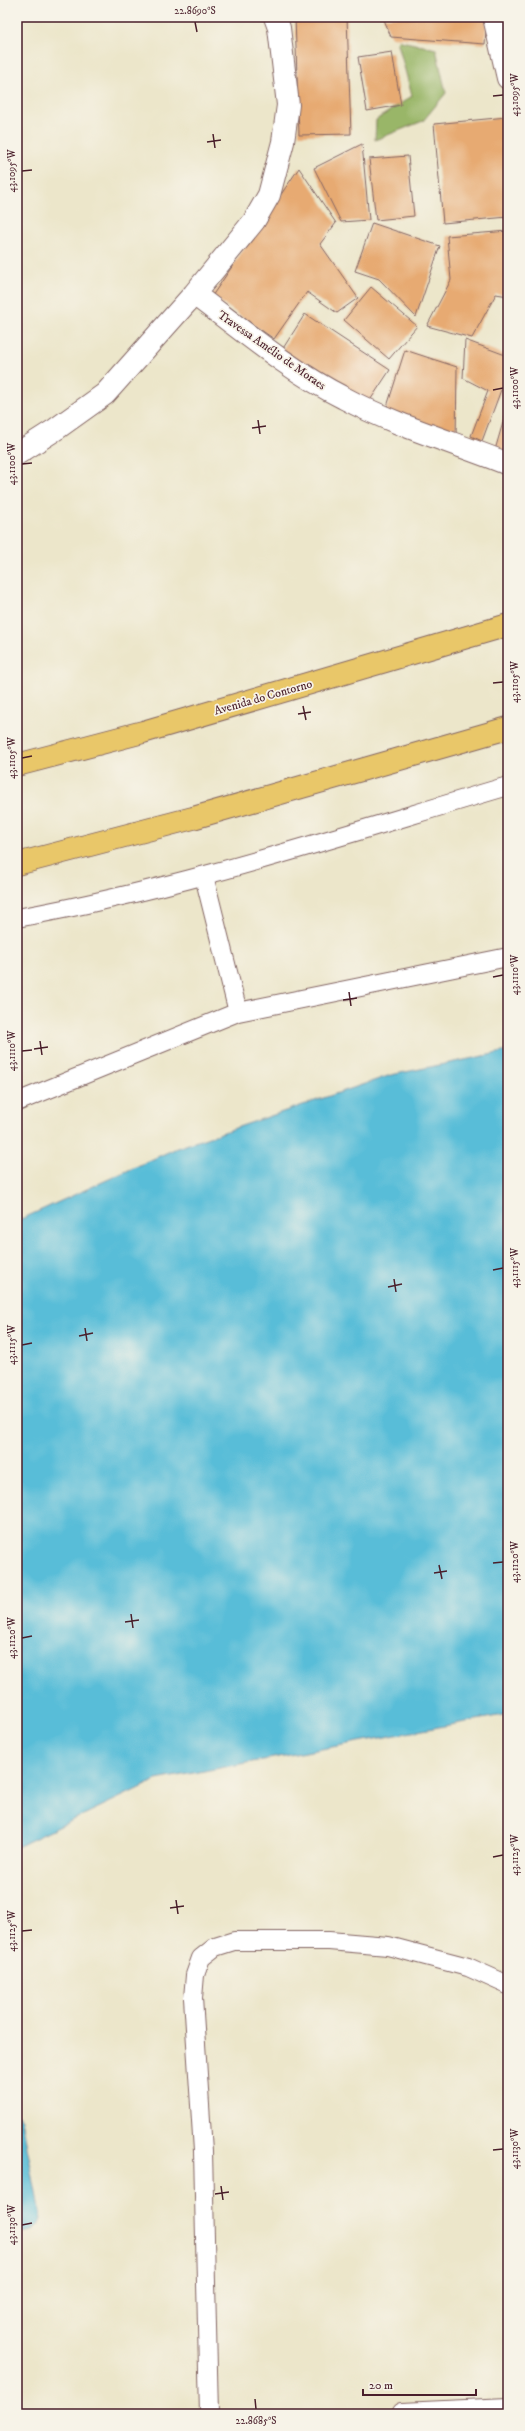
<svg xmlns="http://www.w3.org/2000/svg" width="525" height="2431" viewBox="0 0 525 2431" font-family="'IM FELL DW Pica',serif">
  <rect width="100%" height="100%" fill="#f7f3e8"/>
  <filter id="ink" filterUnits="userSpaceOnUse"><feTurbulence type="fractalNoise" baseFrequency=".025" numOctaves="2"/><feDisplacementMap in="SourceGraphic" scale="8" xChannelSelector="R" yChannelSelector="G"/><feConvolveMatrix kernelMatrix="1 2 1 2 8 2 1 2 1" color-interpolation-filters="sRGB"/></filter>
  <filter id="wash" filterUnits="userSpaceOnUse"><feTurbulence type="fractalNoise" baseFrequency=".012" numOctaves="4" result="noise"/><feDisplacementMap in="SourceGraphic" scale="16" xChannelSelector="R" yChannelSelector="G"/><feGaussianBlur stdDeviation="0.9" result="paint"/><feColorMatrix in="noise" values="0 0 0 0 0 0 0 0 0 0 0 0 0 0 0 0 0 1.4 0 .05"/><feComposite in="paint" operator="in"/></filter>
  <g filter="url(#wash)">
    <rect width="100%" height="100%" fill="#ece6ca"/>
    <path fill="#99b668" stroke="#726a4a" d="M 397,40 L 436,49 L 446,93 L 423,121 L 375,140 L 376,120 L 412,96 Z"/>
    <path fill="#59bdd8" stroke="#526e82" d="M 508,1051 L 508,1714 L 156,1780 L 17,1847 L 17,1221 L 177,1148 L 391,1075 Z
      M 17,2114 L 22,2120 L 41,2219 C 37,2232 29,2232 17,2233 Z"/>
    <g id="blocks">
      <path fill="#e7aa72" d="M 295,17 L 347,17 L 351,134 L 299,135 Z
        M 383,17 L 487,17 L 485,44 L 391,37 Z
        M 392,52 L 401,105 L 367,111 L 358,57 Z
        M 507,117 L 508,217 L 443,223 L 434,124 Z
        M 362,144 L 369,220 L 341,222 L 314,168 Z
        M 408,156 L 414,216 L 376,220 L 369,159 Z
        M 299,168 L 336,223 L 320,244 L 358,298 L 337,313 L 307,292 L 274,339 L 212,296 Z
        M 372,223 L 440,246 L 416,317 L 379,279 L 355,271 Z
        M 508,231 L 508,296 L 496,294 L 472,338 L 427,326 L 451,280 L 447,236 Z
        M 371,287 L 417,326 L 389,359 L 344,320 Z
        M 305,314 L 390,370 L 365,408 L 280,353 Z
        M 465,340 L 508,356 L 508,371 L 482,441 L 471,436 L 488,391 L 463,378 Z
        M 405,350 L 457,367 L 456,440 L 384,416 Z
        M 508,405 L 508,461 L 493,457 Z"/>
    </g>
  </g>
  <g filter="url(#ink)">
    <use href="#blocks" fill-opacity="0" stroke="#836563" stroke-width="1"/>
    <g fill="none" stroke-linecap="round" stroke-linejoin="round">
      <g stroke="#836563" stroke-width="20">
        <path id="service" d="M 204,876 L 238,1012
          M 17,918 C 184,888 345,834 508,786
          M 17,1102 L 238,1012 L 508,957
          M 209,2414 L 203,2151 L 193,1998 L 195,1975 L 201,1958 L 215,1947 L 234,1941 L 329,1941 L 388,1946 L 468,1967 L 508,1985"/>
      </g>
      <g stroke="#836563" stroke-width="24">
        <path id="minor" d="M 494,17 L 508,78
          M 194,294 C 242,330 290,371 344,398 C 396,426 453,442 508,464
          M 17,454 L 56,429 L 105,394 L 194,294 L 254,221 L 269,195 L 283,142 L 288,105 L 279,28 L 275,17
          M 402,2414 L 508,2409"/>
      </g>
      <g stroke="#836563" stroke-width="24">
        <path id="motorway" d="M 17,765 L 143,732 L 508,625
          M 17,864 L 193,818 L 508,728"/>
      </g>
      <use href="#service" stroke="#fff" stroke-width="18"/>
      <use href="#minor" stroke="#fff" stroke-width="22"/>
      <use href="#motorway" stroke="#e9c769" stroke-width="22"/>
    </g>
  </g>
  <path fill="none" stroke="#4a1f2b" stroke-width="1.5" d="M 195,22 L 197,32M 493,96 L 503,95M 213,134 L 215,148M 207,142 L 221,140M 22,171 L 32,170M 493,390 L 503,388M 258,420 L 260,434M 252,428 L 266,426M 22,464 L 32,463M 493,683 L 503,682M 303,706 L 306,720M 298,714 L 311,712M 22,758 L 32,756M 493,977 L 503,975M 349,992 L 351,1006M 343,1000 L 357,998M 40,1041 L 42,1055M 34,1049 L 48,1047M 22,1051 L 32,1050M 493,1270 L 503,1268M 394,1279 L 396,1292M 388,1287 L 402,1284M 85,1328 L 87,1341M 79,1336 L 93,1333M 22,1345 L 32,1343M 493,1563 L 503,1562M 439,1565 L 442,1579M 434,1573 L 447,1571M 131,1614 L 133,1628M 125,1622 L 139,1620M 22,1638 L 32,1636M 493,1857 L 503,1855M 176,1900 L 178,1914M 170,1908 L 184,1906M 22,1931 L 32,1930M 493,2150 L 503,2149M 221,2186 L 223,2200M 215,2194 L 229,2192M 22,2225 L 32,2223M 255,2399 L 256,2409"/>
  <g text-anchor="middle" stroke-width="3.5" stroke-linejoin="round" paint-order="stroke">
    <g font-size="12" fill="#4a1f2b" stroke="#f7f3e8">
      <text transform="translate(272 350) rotate(35)" y="4">Travessa Amélio de Moraes</text>
      <text transform="translate(263 697) rotate(-16)" y="4">Avenida do Contorno</text>
    </g>
  </g>
  <rect width="525" height="2431" fill="none" stroke="#f7f3e8" stroke-width="44"/>
  <path d="M363 2389v6h113v-6" fill="none" stroke="#4a1f2b" stroke-width="2"/>
  <text x="369" y="2389" font-size="12" fill="#4a1f2b" stroke="#f7f3e8" stroke-width="3" paint-order="stroke">20 m</text>
  <rect x="22" y="22" width="481" height="2387" fill="none" stroke="#4a1f2b" stroke-width="1.5"/>
  <g font-size="10" text-anchor="middle" fill="#4a1f2b">
    <text x="195" y="14">22.8690°S</text>
    <text transform="translate(514 95) rotate(-90)" y="4">43.1095°W</text>
    <text transform="translate(11 171) rotate(-90)" y="4">43.1095°W</text>
    <text transform="translate(514 388) rotate(-90)" y="4">43.1100°W</text>
    <text transform="translate(11 464) rotate(-90)" y="4">43.1100°W</text>
    <text transform="translate(514 682) rotate(-90)" y="4">43.1105°W</text>
    <text transform="translate(11 758) rotate(-90)" y="4">43.1105°W</text>
    <text transform="translate(514 975) rotate(-90)" y="4">43.1110°W</text>
    <text transform="translate(11 1051) rotate(-90)" y="4">43.1110°W</text>
    <text transform="translate(514 1268) rotate(-90)" y="4">43.1115°W</text>
    <text transform="translate(11 1345) rotate(-90)" y="4">43.1115°W</text>
    <text transform="translate(514 1562) rotate(-90)" y="4">43.1120°W</text>
    <text transform="translate(11 1638) rotate(-90)" y="4">43.1120°W</text>
    <text transform="translate(514 1855) rotate(-90)" y="4">43.1125°W</text>
    <text transform="translate(11 1931) rotate(-90)" y="4">43.1125°W</text>
    <text transform="translate(514 2149) rotate(-90)" y="4">43.1130°W</text>
    <text transform="translate(11 2225) rotate(-90)" y="4">43.1130°W</text>
    <text x="256" y="2424">22.8685°S</text>
  </g>
</svg>
